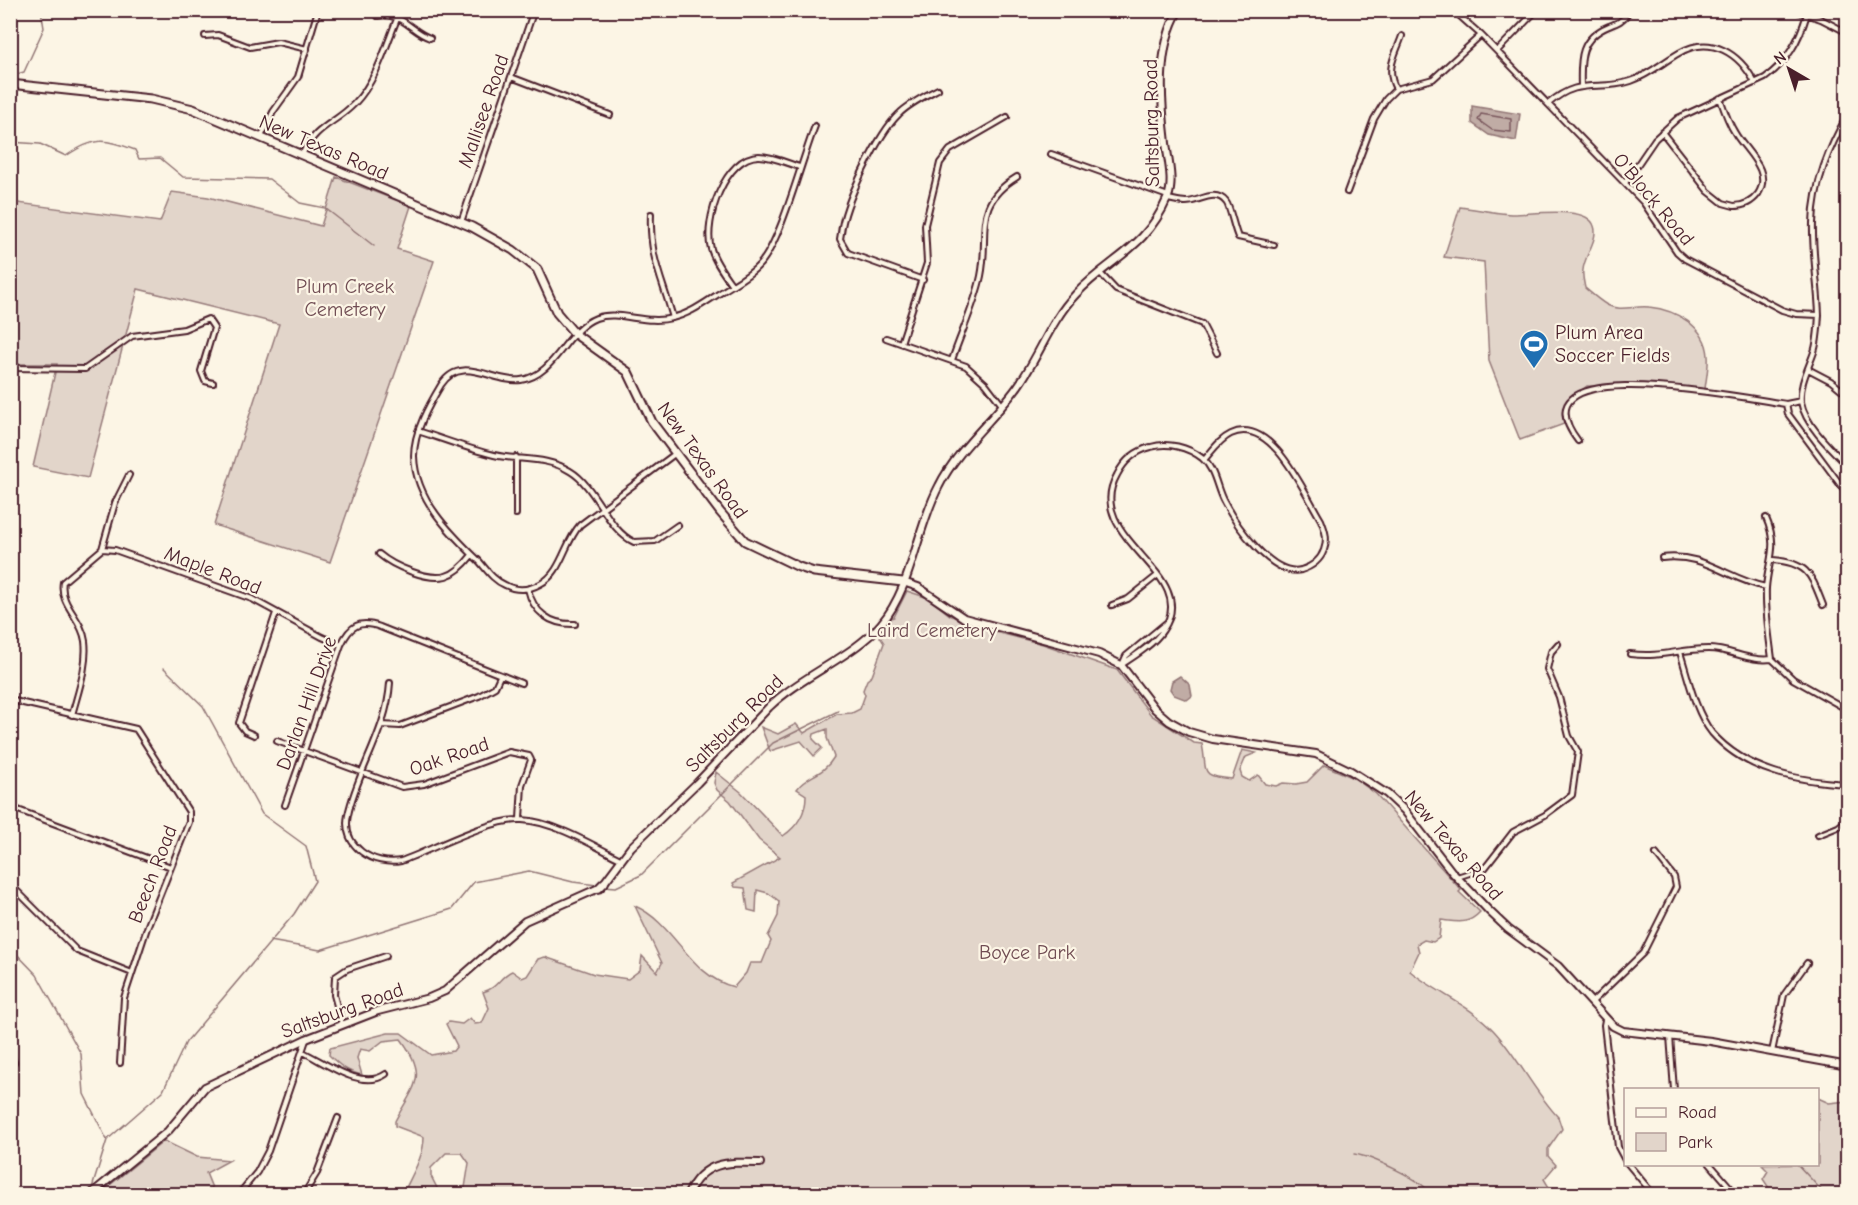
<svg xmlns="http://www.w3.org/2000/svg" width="1858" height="1205" viewBox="0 0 1858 1205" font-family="'Comic Neue',sans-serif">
  <rect width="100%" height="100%" fill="#fcf5e5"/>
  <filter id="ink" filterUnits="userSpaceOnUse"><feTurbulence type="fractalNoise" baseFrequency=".0167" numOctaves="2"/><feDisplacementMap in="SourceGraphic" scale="12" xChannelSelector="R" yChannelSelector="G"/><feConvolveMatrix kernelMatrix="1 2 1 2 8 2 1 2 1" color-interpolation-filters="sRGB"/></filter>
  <g filter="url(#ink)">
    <path fill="#e2d5ca" stroke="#967a7a" stroke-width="1.5" d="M 336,177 L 411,206 L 397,249 L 434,261 L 330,562 L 214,525 L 279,324 L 138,289 L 88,478 L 33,467 L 57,364 L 11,364 L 11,202 L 160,222 L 172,192 L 208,197 L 321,226 Z
      M 1460,207 C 1477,209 1494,213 1511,214 C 1528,215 1587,204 1594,226 C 1599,239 1584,256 1583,270 C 1582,276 1584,283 1585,288 C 1592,294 1600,301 1607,305 C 1620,312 1636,305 1649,307 C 1676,310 1706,326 1708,356 C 1709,367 1706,379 1705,389 L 1587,386 L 1566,402 L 1564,424 L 1520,440 L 1489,361 L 1484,262 L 1444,257 Z
      M 907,591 L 928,598 L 950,615 L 972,626 L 1043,644 L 1117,670 L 1151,715 L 1194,743 L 1202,744 C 1208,772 1198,776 1232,779 L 1242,750 L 1256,753 L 1246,757 L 1240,771 L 1242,777 L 1249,781 L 1258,775 L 1265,784 L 1276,786 L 1283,783 L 1296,784 L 1307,782 L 1324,765 L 1354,778 L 1376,794 L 1461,890 L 1459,892 L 1480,912 C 1468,925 1458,922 1441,920 L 1439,938 L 1433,942 L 1424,940 L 1417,944 L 1419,952 L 1410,971 C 1437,993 1470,1005 1494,1031 C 1518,1057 1533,1090 1558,1117 L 1562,1129 L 1548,1149 L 1548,1156 L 1556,1165 L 1544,1179 L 1550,1189 L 1562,1194 L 464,1194 L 469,1163 L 462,1153 L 446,1153 L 431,1168 L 431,1176 L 437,1188 L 434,1194 L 403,1194 C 411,1176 424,1157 424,1137 L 395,1126 L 395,1121 C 414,1086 429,1077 401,1039 L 383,1041 L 370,1051 L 360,1049 L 357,1058 L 362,1075 C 347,1072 339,1065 329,1055 L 330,1048 L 388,1033 L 401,1033 L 431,1055 L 453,1051 L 457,1046 L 446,1024 L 449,1022 L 462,1024 L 470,1018 L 475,1024 L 482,1023 L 489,1008 L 483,992 C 498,988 500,976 512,971 L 522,978 L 527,976 L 538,959 L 545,957 L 594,974 L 628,979 L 640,970 L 642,956 L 657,972 L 662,963 L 635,906 C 675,923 689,976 734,987 L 746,973 L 750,963 L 762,963 L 771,941 L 768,936 L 778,916 L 779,901 L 768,893 L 757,890 L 756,912 L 748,910 L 745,888 L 735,887 L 733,883 L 780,857 L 759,840 L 730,801 L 717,790 L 714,783 L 716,772 L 741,792 L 783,836 C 798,826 806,813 806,795 L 797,789 C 808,774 822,777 834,757 L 827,738 L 827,729 L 814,734 L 813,739 L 822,748 L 814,756 L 801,741 L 770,751 L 761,727 L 778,734 L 796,724 L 804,733 L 837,714 L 852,713 L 860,709 L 865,695 L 863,690 L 867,680 L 872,676 L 884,643 L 880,637 L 891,618 L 894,617 Z
      M 1845,1072 L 1848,1073 L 1847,1194 L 1795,1194 L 1791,1189 L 1785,1194 L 1773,1194 L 1763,1179 L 1768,1171 L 1762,1165 L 1818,1164 L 1818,1098 L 1829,1103 L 1847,1101 Z
      M 164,1141 L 197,1157 L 230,1160 L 206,1173 L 212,1188 L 203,1194 L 99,1194 Z"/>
    <path fill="#c0aca5" stroke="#917474" stroke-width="1.5" d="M 1472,106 L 1520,114 L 1516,141 L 1489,135 L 1472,123 Z
      M 1180,676 L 1190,685 L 1192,696 L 1187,700 L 1174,695 L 1170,689 L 1172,681 Z"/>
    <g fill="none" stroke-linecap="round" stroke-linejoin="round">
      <path stroke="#79575c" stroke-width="1.5" d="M 1481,114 L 1511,119 L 1511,132 L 1492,130 L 1478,120 Z"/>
      <path stroke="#917474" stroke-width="1.5" d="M 10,75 L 12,71 L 17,74 L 24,72 L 44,28 L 41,10
        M 10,142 L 40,144 L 66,156 C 94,137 104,138 135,150 L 139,159 L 160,158 L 183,177 L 269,179 L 300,203 L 325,208 L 374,246
        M 604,886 L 616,887 L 641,875 L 773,743 L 838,711
        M 270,941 L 320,950 L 452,909 L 474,882 L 529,871 L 573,882 L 597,885
        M 10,947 L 37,975 L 81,1054 L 84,1094 L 107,1140
        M 1354,1154 C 1370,1156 1426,1181 1430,1194
        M 1797,1164 L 1825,1194
        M 85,1194 L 92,1188 L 107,1140 L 163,1091 L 186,1042 L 294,914 L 315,881 L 306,846 L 262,814 L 203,706 L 164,668"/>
      <g stroke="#4a1f2b" stroke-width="8">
        <path id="street" d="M 1453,10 L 1481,35 L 1643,202 L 1677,252 L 1685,259 L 1782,310 L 1796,314 L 1819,315 C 1818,327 1818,340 1814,352 C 1809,367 1799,385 1801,402 C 1805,425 1832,450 1848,466
          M 1794,10 L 1821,19 L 1848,33
          M 378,16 C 403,12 411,32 430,38
          M 205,36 L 218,35 L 250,47 L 278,42 L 307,49
          M 1497,51 L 1537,10
          M 511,77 L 610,115
          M 1581,86 C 1580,58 1580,38 1609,26 C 1617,23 1623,21 1628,13
          M 1396,89 C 1385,69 1395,56 1402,36
          M 1548,104 C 1580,76 1597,92 1631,81 C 1649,75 1663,62 1679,53 C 1711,34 1740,54 1755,83
          M 1662,132 L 1708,191 L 1723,203 L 1734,206 C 1744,206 1752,202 1758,194 C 1773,171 1745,151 1735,133 C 1728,122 1724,110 1720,98
          M 261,137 L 273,112 L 298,77 L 318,10
          M 1051,154 L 1168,196
          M 302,155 C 317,124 334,125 355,103 C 376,81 386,46 397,19
          M 1625,183 L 1655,139 L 1678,118 L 1765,78 C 1787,62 1799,41 1807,14
          M 1347,192 L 1374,119 L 1386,99 L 1396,89 L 1433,79 L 1481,35
          M 1168,199 C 1174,200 1180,202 1186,202 C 1199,202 1215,188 1226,202 C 1230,206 1234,229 1238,237 L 1274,245
          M 651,214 C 649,257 662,278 673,318
          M 461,222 L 534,10
          M 1100,273 L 1116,290 L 1202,324 L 1217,353
          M 923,280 L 848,253 L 840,239 L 841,233 C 844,204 878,134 899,114 C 910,103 925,96 938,89
          M 732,285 C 724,274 715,262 711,249 C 703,221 725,156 759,156 C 772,156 787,163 799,167
          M 1819,315 C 1818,284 1812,253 1813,223 C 1814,183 1829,148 1848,114
          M 886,338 L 966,366 L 986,384 L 1002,405
          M 901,343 L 927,263 L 925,225 L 940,163 L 950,150 L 1007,117
          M 952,360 C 961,333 975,304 981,276 C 990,232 971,205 1017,177
          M 10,368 L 85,369 L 132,336 L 184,329 L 208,319 L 214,328 L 201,371 L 205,381 L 213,383
          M 1808,369 L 1831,381 L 1848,395
          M 1786,404 L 1788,414 L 1848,495
          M 418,431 C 443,439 468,449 494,455 C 520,461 546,456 570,471 C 597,487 607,530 634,542 L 655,541 L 678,525
          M 1578,441 C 1508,348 1754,400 1786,404 L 1801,401
          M 676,453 L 580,525 C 564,543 562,573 540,584 C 529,590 516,591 505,585 C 493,580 487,570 479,561 C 450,533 415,499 414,456 C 414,431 429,405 441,385 C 461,353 495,384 521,380 C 556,375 565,330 596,318 C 618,310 646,325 672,318 C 690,314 704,303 720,293 C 733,284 750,276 760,264 C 781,241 802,159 815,126
          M 516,514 L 516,457
          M 1766,518 C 1779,547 1768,560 1766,588 C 1765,611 1769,635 1772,659 L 1793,679 L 1848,710
          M 102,549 L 115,550 L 252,599 L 322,637 L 341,645
          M 102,549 L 115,503 L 129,475
          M 379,554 C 393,566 427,581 446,576 C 457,573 465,564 472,555
          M 1662,558 C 1703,552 1729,580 1766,587
          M 1773,560 C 1809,563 1811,575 1823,605
          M 528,589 C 533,612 550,625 575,624
          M 1112,605 L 1128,599 L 1158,575
          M 1680,652 C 1688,677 1695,712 1712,733 C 1746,772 1799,781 1848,784
          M 1630,654 C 1661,658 1679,649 1708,649 C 1731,649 1749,662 1772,659
          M 1121,665 C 1135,656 1154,644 1163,630 C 1203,574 1081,538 1117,475 C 1124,461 1135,451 1151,447 C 1168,442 1188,447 1202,458 C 1216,470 1216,488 1224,502 C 1236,525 1272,577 1301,570 C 1311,567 1320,561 1324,550 C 1328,539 1325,530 1321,520 C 1304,492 1271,415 1231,434 C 1220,439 1212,451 1204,460
          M 1122,665 L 1126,656 L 1166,623
          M 390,683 C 387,731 357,771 348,815 C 341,847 374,866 401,861 C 432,850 491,818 522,820 C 552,821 593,845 620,859
          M 10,700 L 136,729 L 189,812 L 189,822 L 148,925 L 124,998 L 120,1063
          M 72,715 C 78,692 88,665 85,641 C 82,618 59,605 63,582 L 102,549
          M 382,725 L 400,726 L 479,696 L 495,687 L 500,676
          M 254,735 L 245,731 L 239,723 L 276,613
          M 277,741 L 402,787 L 424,784 L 509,752 L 529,756 L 531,760 L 522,785 L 520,819
          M 285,805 L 341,645 C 350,625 360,620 380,627 L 521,683
          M 10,807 L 171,867
          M 1818,835 L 1838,827 L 1848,819
          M 1457,877 L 1485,868 L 1513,832 L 1545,815 L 1572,795 L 1578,752 L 1569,736 L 1559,697 L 1547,669 L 1551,652 L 1558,644
          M 10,884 L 77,951 L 132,973
          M 1592,1002 L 1643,953 L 1676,887 L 1674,877 L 1656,854
          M 1605,1020 L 1604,1025 L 1618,1147 L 1626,1162
          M 342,1024 L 334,995 L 335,977 L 347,969 L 386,956
          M 1670,1036 L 1674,1090
          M 10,1051 L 14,1062
          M 303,1052 C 326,1063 362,1091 386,1074
          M 1772,1052 L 1784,995 L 1807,963
          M 1628,1164 L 1653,1194
          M 1710,1164 L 1736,1194
          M 239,1194 L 257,1172 L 268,1151 L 306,1040
          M 304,1194 L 317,1173 L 338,1118"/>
      </g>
      <g stroke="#4a1f2b" stroke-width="10">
        <path id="secondary" d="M 903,582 L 918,587 L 964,618 L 1099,654 L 1121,665 L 1155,709 L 1169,721 L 1189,732 L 1213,739 L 1316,754 L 1351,771 L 1387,794 L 1404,810 L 1452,872 L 1489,911 L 1508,929 L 1558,966 L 1613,1026 L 1623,1031 L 1711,1041 L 1848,1066
          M 604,883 L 631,847 L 697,783 L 769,707 C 801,676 854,656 881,624 C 913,586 916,529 939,486 C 957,450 991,422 1015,390 C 1038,360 1049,322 1076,294 C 1111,257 1145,250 1168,197 C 1174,181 1168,160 1166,143 C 1161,102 1156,48 1179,10
          M 91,1194 L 168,1131 L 205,1087 L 306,1039 L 378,1011 L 429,998 L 445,991 L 525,921 L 599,888
          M 688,1194 C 703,1161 727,1162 760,1163"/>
      </g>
      <g stroke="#4a1f2b" stroke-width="11">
        <path id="primary" d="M 10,84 L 151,99 L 193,109 L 472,227 L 513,250 L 537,269 L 557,313 L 575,334 L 628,372 L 652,422 L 720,512 L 745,541 L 799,567 L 814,572 L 903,582
          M 599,888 L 604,883"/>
      </g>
      <use href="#street" stroke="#fcf5e5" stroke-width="4"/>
      <use href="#secondary" stroke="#fcf5e5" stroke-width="6"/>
      <use href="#primary" stroke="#fcf5e5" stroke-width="7"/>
    </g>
  </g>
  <defs>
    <g id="stadium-pin" transform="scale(1.5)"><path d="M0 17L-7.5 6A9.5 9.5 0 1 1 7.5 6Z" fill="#1f6fb2" stroke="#fcf5e5"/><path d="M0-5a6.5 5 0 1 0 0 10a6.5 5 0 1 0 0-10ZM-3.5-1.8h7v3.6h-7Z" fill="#fff"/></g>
  </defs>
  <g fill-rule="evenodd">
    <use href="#stadium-pin" x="1534" y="344"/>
  </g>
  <g text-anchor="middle" stroke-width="4.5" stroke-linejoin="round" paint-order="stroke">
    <g font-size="20" fill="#4a1f2b" stroke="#fcf5e5">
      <text transform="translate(483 111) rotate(-71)" y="7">Mallisee Road</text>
      <text transform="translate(1151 123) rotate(-91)" y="7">Saltsburg Road</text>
      <text transform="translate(324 147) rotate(23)" y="7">New Texas Road</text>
      <text transform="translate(1654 199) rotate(50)" y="7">O'Block Road</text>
      <text transform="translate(703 460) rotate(54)" y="7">New Texas Road</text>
      <text transform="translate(213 570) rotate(21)" y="7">Maple Road</text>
      <text transform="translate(306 703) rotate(-70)" y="7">Darlan Hill Drive</text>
      <text transform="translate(734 723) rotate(-45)" y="7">Saltsburg Road</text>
      <text transform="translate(449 756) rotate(-19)" y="7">Oak Road</text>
      <text transform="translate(1454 845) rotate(49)" y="7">New Texas Road</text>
      <text transform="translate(152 874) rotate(-69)" y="7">Beech Road</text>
      <text transform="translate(342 1010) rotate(-20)" y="7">Saltsburg Road</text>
    </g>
    <g font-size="20" fill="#704c53" stroke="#fcf5e5">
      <text x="345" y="293">Plum Creek<tspan x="345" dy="23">Cemetery</tspan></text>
      <text x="932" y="637">Laird Cemetery</text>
      <text x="1027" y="959">Boyce Park</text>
    </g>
    <g font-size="20" fill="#4a1f2b" stroke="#fcf5e5" text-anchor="start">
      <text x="1555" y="339">Plum Area<tspan x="1555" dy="23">Soccer Fields</tspan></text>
    </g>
  </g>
  <rect width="1858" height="1205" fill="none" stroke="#fcf5e5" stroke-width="36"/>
  <rect x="18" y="18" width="1822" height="1169" fill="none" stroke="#4a1f2b" stroke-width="2" filter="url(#ink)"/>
  <rect x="1624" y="1088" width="195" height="78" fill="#fcf5e5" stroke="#b59f9b" stroke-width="1.5"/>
  <rect x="1636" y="1108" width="30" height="9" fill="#fcf5e5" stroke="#b59f9b" stroke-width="1.5"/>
  <text x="1678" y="1118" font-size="18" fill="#4a1f2b">Road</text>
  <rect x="1636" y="1133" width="30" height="18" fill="#e2d5ca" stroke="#b59f9b" stroke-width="1.5"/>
  <text x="1678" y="1148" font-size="18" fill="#4a1f2b">Park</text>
  <g transform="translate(1789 69) rotate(321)" stroke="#fcf5e5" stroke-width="4.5" paint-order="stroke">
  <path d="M0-4.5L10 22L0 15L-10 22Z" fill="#4a1f2b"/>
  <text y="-9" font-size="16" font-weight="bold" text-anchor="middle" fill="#4a1f2b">N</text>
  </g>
</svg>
